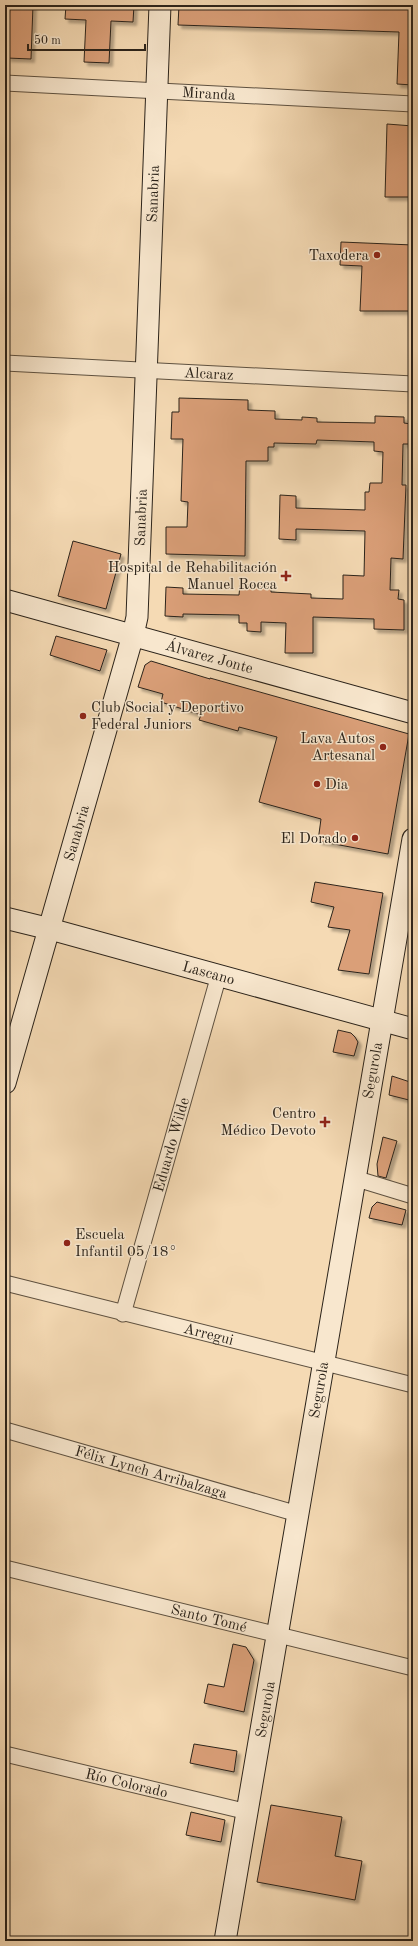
<svg xmlns="http://www.w3.org/2000/svg" width="418" height="1946" viewBox="0 0 418 1946" font-family="'Old Standard TT',serif">
  <defs>
    <filter id="shadow"><feDropShadow dx="3.5" dy="3.5" stdDeviation="1" flood-color="#0004"/></filter>
  </defs>
  <rect width="100%" height="100%" fill="#f5dab4"/>
  <filter id="stains"><feTurbulence type="fractalNoise" baseFrequency=".005" numOctaves="4"/><feColorMatrix values="0 0 0 0 .2 0 0 0 0 .09 0 0 0 0 .02 0 0 0 .5 -.17"/></filter>
  <radialGradient id="worn" r=".72"><stop offset=".6" stop-color="#630" stop-opacity="0"/><stop offset="1" stop-color="#630" stop-opacity=".3"/></radialGradient>
  <path fill="#da9f78" stroke="#2b231a" filter="url(#shadow)" d="M 10,5 L 33,5 L 31,59 L 7,58 Z
    M 66,5 L 134,5 L 133,22 L 111,21 L 109,63 L 84,62 L 86,20 L 65,19 Z
    M 179,5 L 413,5 L 413,85 L 397,84 L 399,32 L 178,25 Z
    M 387,124 L 413,126 L 413,197 L 385,197 Z
    M 341,242 L 413,245 L 413,311 L 360,311 L 362,266 L 340,265 Z
    M 179,398 L 248,400 L 248,410 L 275,411 L 275,419 L 302,420 L 302,417 L 317,418 L 317,422 L 375,423 L 375,416 L 404,417 L 404,423 L 411,424 L 411,444 L 403,444 L 402,485 L 406,485 L 403,559 L 391,558 L 390,590 L 399,590 L 398,599 L 404,600 L 404,630 L 374,629 L 374,619 L 313,617 L 313,653 L 285,653 L 286,623 L 261,622 L 261,632 L 247,631 L 247,623 L 239,623 L 239,615 L 183,614 L 183,617 L 165,616 L 166,587 L 183,588 L 183,594 L 239,595 L 240,585 L 271,586 L 271,592 L 311,594 L 311,598 L 343,599 L 343,575 L 364,576 L 365,531 L 296,529 L 296,540 L 279,539 L 280,495 L 296,496 L 296,508 L 365,510 L 365,492 L 369,492 L 370,483 L 382,483 L 383,452 L 374,451 L 374,442 L 317,440 L 316,444 L 274,443 L 274,447 L 268,447 L 268,461 L 246,461 L 245,556 L 166,554 L 166,527 L 187,527 L 188,502 L 181,501 L 183,439 L 171,439 L 172,412 L 179,412 Z
    M 73,541 L 121,554 L 106,609 L 58,596 Z
    M 56,636 L 107,650 L 100,671 L 50,655 Z
    M 151,661 L 210,679 L 210,678 L 409,734 L 388,854 L 318,841 L 321,819 L 259,802 L 277,737 L 239,727 L 238,731 L 199,720 L 201,715 L 161,702 L 163,694 L 138,687 L 145,665 Z
    M 315,882 L 383,893 L 369,974 L 338,970 L 350,930 L 328,927 L 334,907 L 311,902 Z
    M 338,1030 L 351,1033 L 355,1037 L 358,1042 L 354,1056 L 333,1052 Z
    M 392,1076 L 413,1083 L 413,1101 L 389,1095 Z
    M 383,1137 L 397,1141 L 386,1178 L 378,1176 L 377,1164 Z
    M 377,1202 L 406,1210 L 402,1225 L 369,1218 L 372,1207 Z
    M 233,1644 L 246,1647 L 254,1660 L 244,1712 L 204,1703 L 208,1684 L 224,1687 Z
    M 194,1744 L 237,1751 L 234,1772 L 190,1763 Z
    M 271,1805 L 342,1817 L 335,1856 L 362,1861 L 355,1900 L 257,1882 Z
    M 191,1812 L 225,1820 L 221,1842 L 186,1835 Z"/>
  <g fill="none" stroke-linecap="round" stroke-linejoin="round">
    <g stroke="#5e5140" stroke-width="17">
      <g id="street">
        <path id="s1" d="M 5,83 L 413,104"/>
        <path id="s2" d="M 5,363 L 413,384"/>
        <path d="M 354,1178 L 413,1196"/>
        <path id="s3" d="M 5,1283 L 413,1385"/>
        <path id="s4" d="M 123,1314 L 219,975"/>
        <path id="s5" d="M 5,1430 L 298,1514"/>
        <path id="s6" d="M 5,1568 L 413,1668"/>
        <path id="s7" d="M 5,1754 L 248,1812"/>
      </g>
    </g>
    <g stroke="#2b231a" stroke-width="23">
      <g id="secondary">
        <path id="s8" d="M 5,600 L 413,713"/>
        <path id="s9" d="M 5,918 L 50,929 L 413,1029"/>
        <path id="s10" d="M 5,1083 L 133,635 L 137,617 L 160,5"/>
        <path id="s11" d="M 225,1941 C 290,1574 347,1206 413,839"/>
      </g>
    </g>
    <use href="#street" stroke="#f8e7ce" stroke-width="15"/>
    <use href="#secondary" stroke="#f8e7ce" stroke-width="21"/>
  </g>
  <g fill="#8f2418" stroke="#f8e7ce" stroke-width="1.5">
    <circle cx="377" cy="255" r="4"/>
    <path d="M284 570h4v4h4v4h-4v4h-4v-4h-4v-4h4z"/>
    <circle cx="83" cy="716" r="4"/>
    <circle cx="383" cy="747" r="4"/>
    <circle cx="317" cy="784" r="4"/>
    <circle cx="355" cy="838" r="4"/>
    <path d="M323 1116h4v4h4v4h-4v4h-4v-4h-4v-4h4z"/>
    <circle cx="67" cy="1243" r="4"/>
  </g>
  <g text-anchor="middle" stroke-width="3" stroke-linejoin="round" paint-order="stroke">
    <g font-size="15" fill="#2b231a" stroke="#f8e7ce">
      <text dy="5" stroke="none"><textPath href="#s1" startOffset="204">Miranda</textPath></text>
      <text dy="5" stroke="none"><textPath href="#s10" startOffset="908">Sanabria</textPath></text>
      <text dy="5" stroke="none"><textPath href="#s2" startOffset="204">Alcaraz</textPath></text>
      <text dy="5" stroke="none"><textPath href="#s10" startOffset="584">Sanabria</textPath></text>
      <text dy="5" stroke="none"><textPath href="#s8" startOffset="212">Álvarez Jonte</textPath></text>
      <text dy="5" stroke="none"><textPath href="#s10" startOffset="260">Sanabria</textPath></text>
      <text dy="5" stroke="none"><textPath href="#s9" startOffset="211">Lascano</textPath></text>
      <text dy="5" stroke="none"><textPath href="#s11" startOffset="883">Segurola</textPath></text>
      <text dy="5" stroke="none"><textPath href="#s4" startOffset="176">Eduardo Wilde</textPath></text>
      <text dy="5" stroke="none"><textPath href="#s3" startOffset="210">Arregui</textPath></text>
      <text dy="5" stroke="none"><textPath href="#s11" startOffset="559">Segurola</textPath></text>
      <text dy="5" stroke="none"><textPath href="#s5" startOffset="152">Félix Lynch Arribalzaga</textPath></text>
      <text dy="5" stroke="none"><textPath href="#s6" startOffset="210">Santo Tomé</textPath></text>
      <text dy="5" stroke="none"><textPath href="#s11" startOffset="235">Segurola</textPath></text>
      <text dy="5" stroke="none"><textPath href="#s7" startOffset="125">Río Colorado</textPath></text>
    </g>
    <g font-size="15" fill="#2b231a" stroke="#f8e7ce" text-anchor="end">
      <text x="369" y="260">Taxodera</text>
      <text x="277" y="572">Hospital de Rehabilitación<tspan x="277" dy="17">Manuel Rocca</tspan></text>
      <text x="91" y="712" text-anchor="start">Club Social y Deportivo<tspan x="91" dy="17">Federal Juniors</tspan></text>
      <text x="375" y="743">Lava Autos<tspan x="375" dy="17">Artesanal</tspan></text>
      <text x="325" y="789" text-anchor="start">Dia</text>
      <text x="347" y="843">El Dorado</text>
      <text x="316" y="1118">Centro<tspan x="316" dy="17">Médico Devoto</tspan></text>
      <text x="75" y="1239" text-anchor="start">Escuela<tspan x="75" dy="17">Infantil 05/18°</tspan></text>
    </g>
  </g>
  <rect width="418" height="1946" fill="none" stroke="#f5dab4" stroke-width="20"/>
  <rect x="6" y="6" width="406" height="1934" fill="none" stroke="#2b231a" stroke-width="2"/>
  <rect x="10" y="10" width="398" height="1926" fill="none" stroke="#2b231a"/>
  <path d="M28 44v6h117v-6" fill="none" stroke="#2b231a" stroke-width="2"/>
  <text x="34" y="44" font-size="12" fill="#2b231a" stroke="#f8e7ce" stroke-width="3" paint-order="stroke">50 m</text>
  <rect width="100%" height="100%" filter="url(#stains)"/>
  <rect width="100%" height="100%" fill="url(#worn)"/>
</svg>
